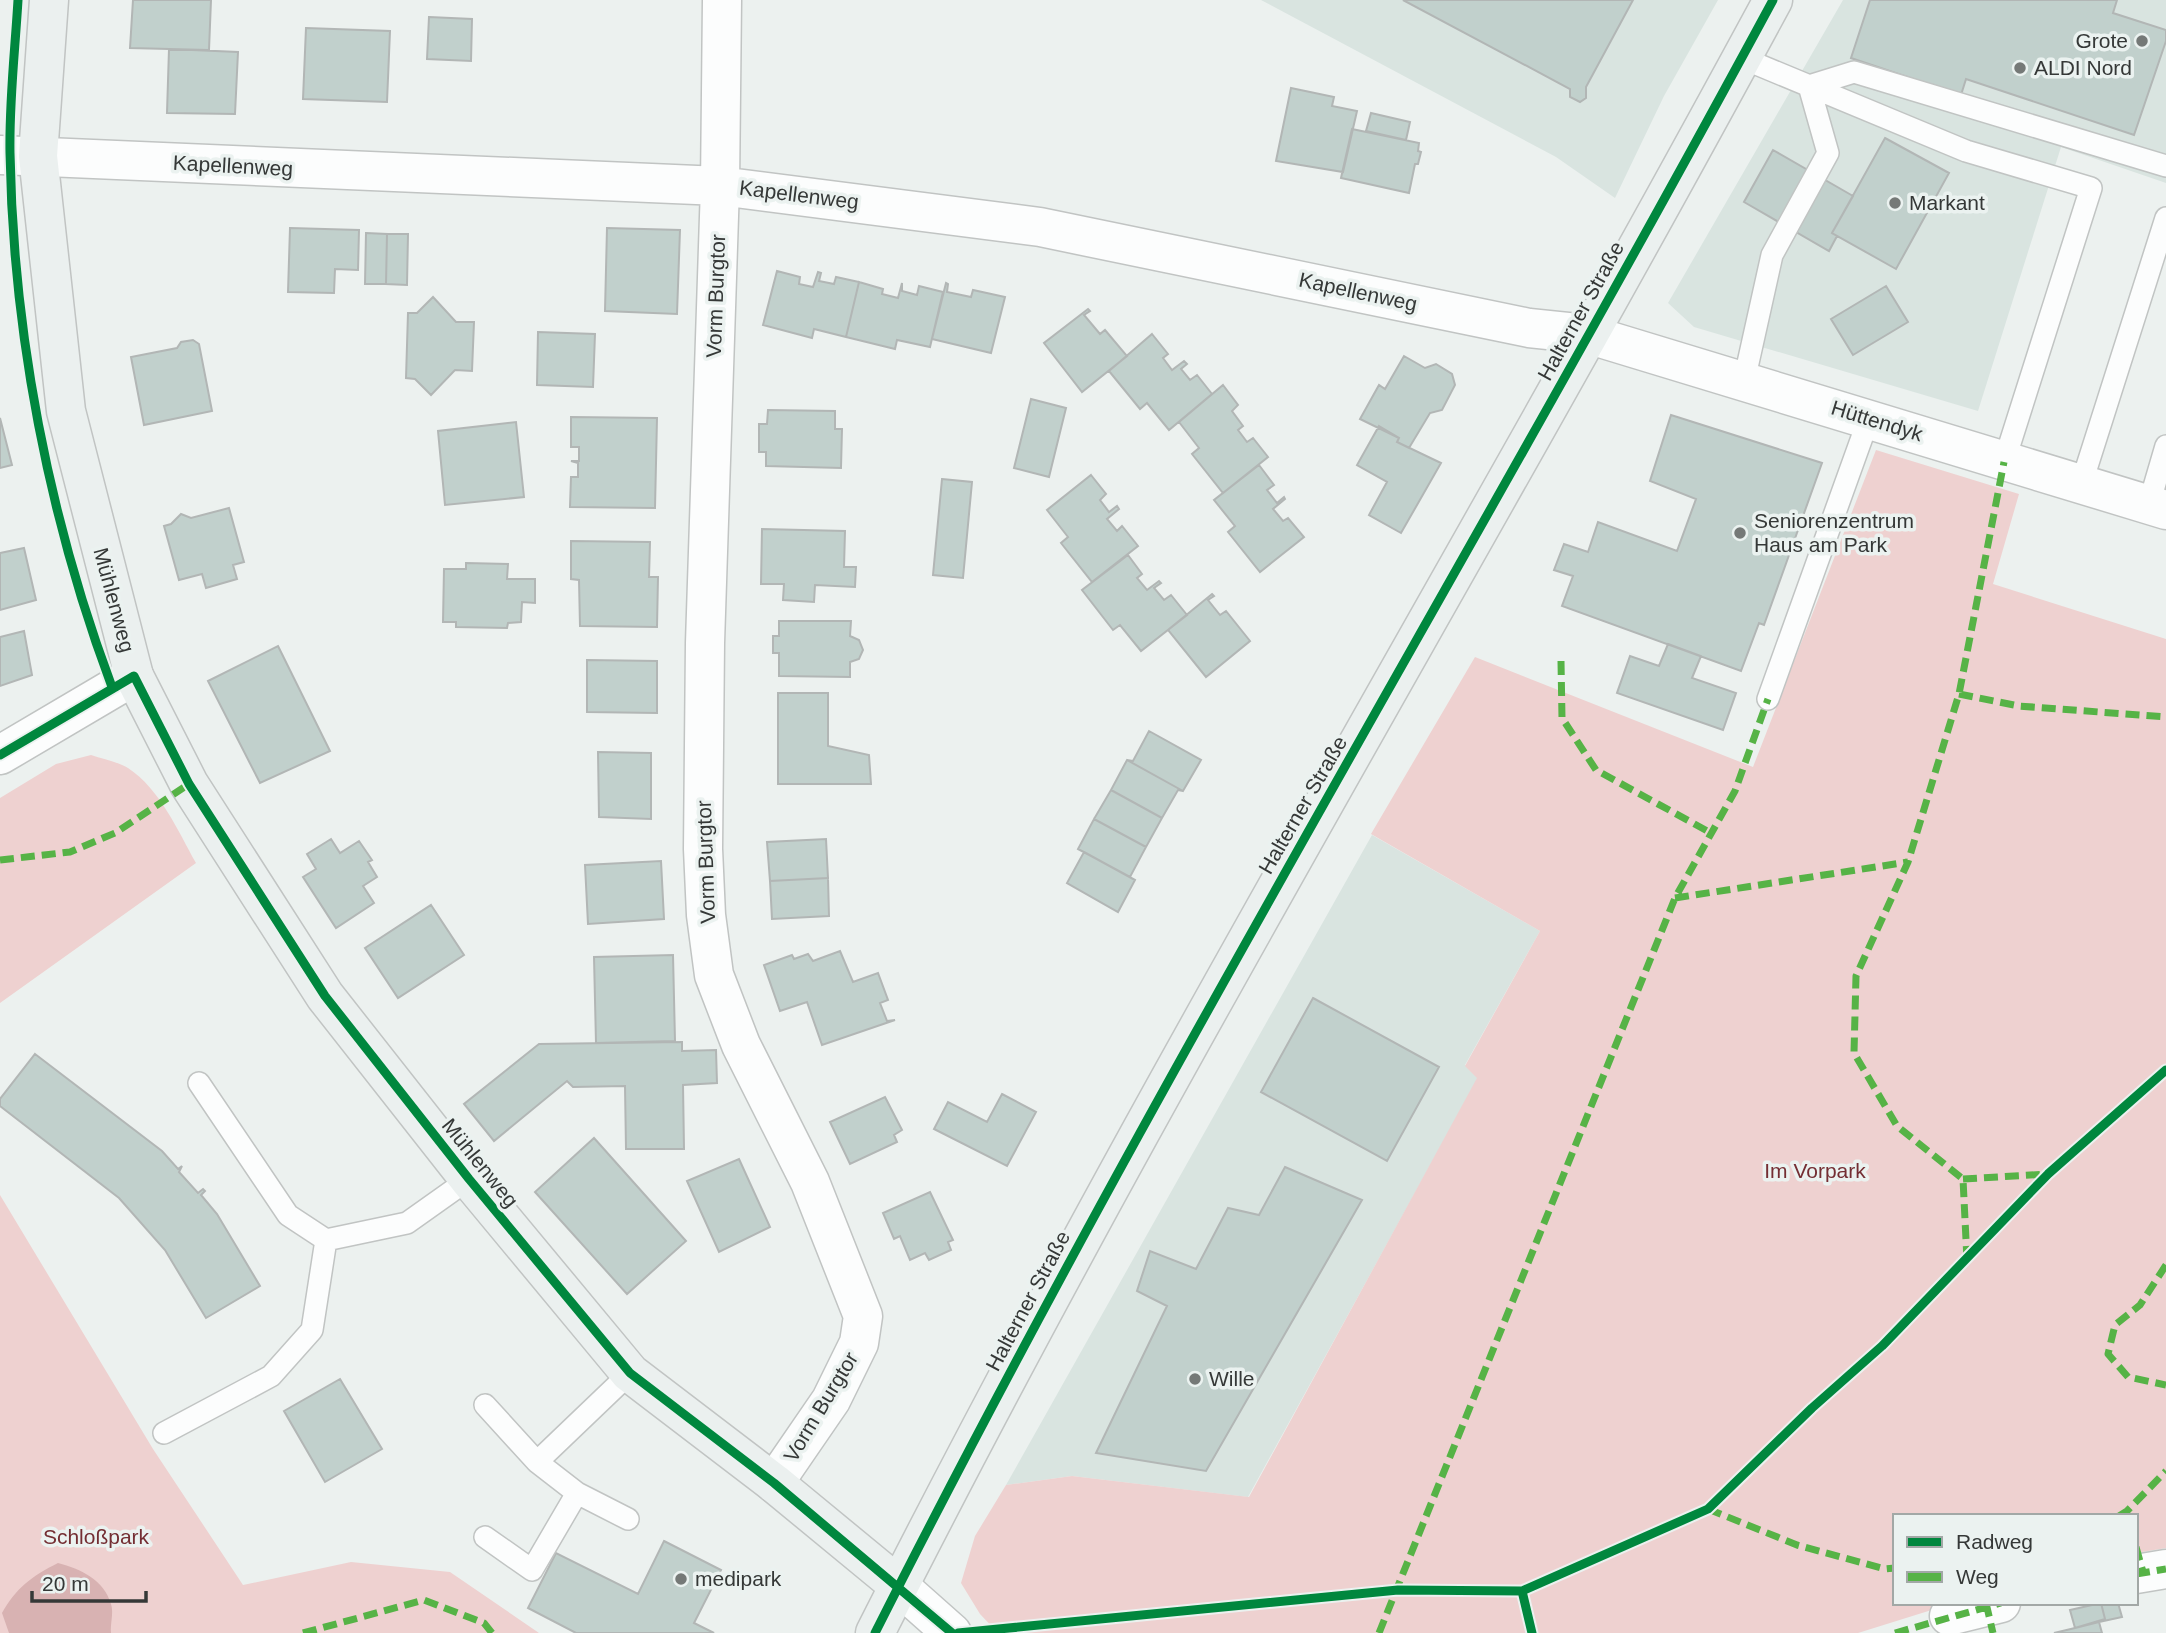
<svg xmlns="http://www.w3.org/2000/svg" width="2166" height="1633" viewBox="0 0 2166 1633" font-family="Helvetica,sans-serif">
  <rect width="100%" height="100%" fill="#ecf1ef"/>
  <path fill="#d9e4e0" d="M 1261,0 L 1718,0 L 1664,96 L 1615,198 L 1556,157 Z
    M 1843,0 L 2166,0 L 2166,183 L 2061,147 L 1978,411 L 1694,327 L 1668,303 Z
    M 1372,835 L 1540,931 L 1465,1065 L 1478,1078 L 1248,1497 L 1072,1476 L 1006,1485 Z"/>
  <path fill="#eed1d0" d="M 1876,450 L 2019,494 L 1993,584 L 2166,639 L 2166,1548 L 2136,1553 L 2136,1516 L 1895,1516 L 1895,1603 L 1954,1603 L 1858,1633 L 998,1633 L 980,1614 L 961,1583 L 975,1536 L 1006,1485 L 1072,1476 L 1249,1497 L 1477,1078 L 1465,1066 L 1540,931 L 1371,834 L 1475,657 L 1753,767 Z
    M 91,755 C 103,759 118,762 128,768 C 160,789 178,831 196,863 L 0,1003 L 0,798 L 56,764 Z
    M 0,1195 L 153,1449 L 243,1585 L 351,1562 L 450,1572 L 539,1633 L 0,1633 Z"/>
  <path fill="#d8b2b2" d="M 58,1563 C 81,1569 104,1580 111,1604 C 114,1613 110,1624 111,1633 L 9,1633 L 2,1613 C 16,1588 32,1576 58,1563 Z"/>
  <path fill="#c1d0cc" stroke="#b2b6b5" stroke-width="2" d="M 133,0 L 211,0 L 209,50 L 130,48 Z
    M 1403,0 L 1633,0 L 1586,87 L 1586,98 L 1580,102 L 1570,97 L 1570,89 Z
    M 1870,0 L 2117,0 L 2113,13 L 2166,30 L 2166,41 L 2134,135 L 1966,79 L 1961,95 L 1851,58 Z
    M 429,17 L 472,19 L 471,61 L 427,59 Z
    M 306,28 L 390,31 L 387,102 L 303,99 Z
    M 169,49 L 238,52 L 235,114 L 167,113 Z
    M 1291,88 L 1334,97 L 1332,106 L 1357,111 L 1343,172 L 1276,161 Z
    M 1371,113 L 1410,122 L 1406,140 L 1366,131 Z
    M 1352,129 L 1419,143 L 1418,151 L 1421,152 L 1418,164 L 1415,164 L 1409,193 L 1341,178 Z
    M 1885,138 L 1949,173 L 1896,269 L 1832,233 Z
    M 1773,150 L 1853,196 L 1832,233 L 1837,236 L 1829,251 L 1744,202 Z
    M 290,228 L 359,230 L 358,270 L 335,269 L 334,293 L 288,292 Z
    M 607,228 L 680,230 L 677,314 L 605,311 Z
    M 366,233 L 387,234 L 386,284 L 365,284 Z
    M 387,234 L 408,234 L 407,285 L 386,284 Z
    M 777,271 L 800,277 L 799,284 L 813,287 L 818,272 L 821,273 L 819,281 L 834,284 L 836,277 L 859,282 L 846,337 L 814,329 L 812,338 L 763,325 Z
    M 859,282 L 883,289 L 882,294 L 898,298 L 902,283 L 902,291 L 917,295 L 919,286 L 943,292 L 930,347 L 897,340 L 895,349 L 846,337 Z
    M 946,283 L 948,284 L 947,292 L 971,297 L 973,290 L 1005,297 L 991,353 L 932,339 Z
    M 1886,286 L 1908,322 L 1853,355 L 1831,319 Z
    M 433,297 L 456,322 L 474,322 L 472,371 L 455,370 L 431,395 L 415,379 L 406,378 L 408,313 L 417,313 Z
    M 1088,309 L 1090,311 L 1084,315 L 1100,334 L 1105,330 L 1127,356 L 1082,392 L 1044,343 Z
    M 538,332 L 595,334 L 593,387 L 537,385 Z
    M 1152,334 L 1168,354 L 1163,358 L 1172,370 L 1184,361 L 1187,364 L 1181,369 L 1190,380 L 1197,375 L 1212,394 L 1169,430 L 1147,403 L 1140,409 L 1109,371 Z
    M 193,340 L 199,344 L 212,411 L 144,425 L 131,357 L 177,348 L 181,342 Z
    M 1404,356 L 1425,368 L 1436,364 L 1452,374 L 1455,385 L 1442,410 L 1430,413 L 1409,448 L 1397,442 L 1399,438 L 1360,419 L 1379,385 L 1385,389 Z
    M 1223,385 L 1238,405 L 1232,411 L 1243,426 L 1238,430 L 1247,442 L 1253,438 L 1268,457 L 1223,493 L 1192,454 L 1199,448 L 1179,422 Z
    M 1031,399 L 1066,408 L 1049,477 L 1014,468 Z
    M 768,410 L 835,411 L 835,429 L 842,429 L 841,468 L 766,466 L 766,452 L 759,452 L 759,424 L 767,424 Z
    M 1671,415 L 1822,463 L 1764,625 L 1759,623 L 1741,671 L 1562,606 L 1573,576 L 1554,570 L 1564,544 L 1588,552 L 1598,522 L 1677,551 L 1696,499 L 1650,481 Z
    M 571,417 L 657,418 L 655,508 L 570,507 L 571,477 L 578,477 L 578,463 L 571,461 L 579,461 L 579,447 L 571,447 Z
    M 0,418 L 12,465 L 0,468 Z
    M 516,422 L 524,497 L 445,505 L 438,431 Z
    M 1379,426 L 1399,438 L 1397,442 L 1441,463 L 1401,533 L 1369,515 L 1387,482 L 1357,465 Z
    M 1259,465 L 1274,485 L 1267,490 L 1277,503 L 1284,497 L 1285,499 L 1273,509 L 1283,521 L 1288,518 L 1304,537 L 1260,572 L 1228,532 L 1235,526 L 1214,500 Z
    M 1091,475 L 1106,494 L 1100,500 L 1109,512 L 1117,506 L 1119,509 L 1107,519 L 1117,531 L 1122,526 L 1138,546 L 1092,582 L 1061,543 L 1068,537 L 1047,510 Z
    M 942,479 L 972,482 L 963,578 L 933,575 Z
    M 229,508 L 244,562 L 233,565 L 237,579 L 206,588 L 202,574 L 179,580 L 164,526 L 171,524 L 181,514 L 191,518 Z
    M 762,529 L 845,531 L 844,567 L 856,567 L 855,587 L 815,585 L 814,602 L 783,600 L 784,584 L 761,584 Z
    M 571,541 L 650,542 L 649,577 L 658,577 L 657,627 L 580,626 L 579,580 L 571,579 Z
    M 24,548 L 36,600 L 0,610 L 0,553 Z
    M 1128,555 L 1142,574 L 1137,578 L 1147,590 L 1159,581 L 1161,583 L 1154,588 L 1164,600 L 1171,595 L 1187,615 L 1141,651 L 1120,625 L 1113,630 L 1082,590 Z
    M 466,563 L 508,564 L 507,579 L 535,579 L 535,603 L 522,602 L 521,622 L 508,623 L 507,628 L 456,627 L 456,622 L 443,622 L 444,569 L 466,569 Z
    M 1212,594 L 1214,596 L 1208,600 L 1220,615 L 1226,611 L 1250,641 L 1206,677 L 1168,630 Z
    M 779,621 L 851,621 L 850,636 L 859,640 L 863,650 L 859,659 L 850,662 L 850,677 L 779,676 L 779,653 L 773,653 L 773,636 L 779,636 Z
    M 24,631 L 32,675 L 0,686 L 0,637 Z
    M 1668,644 L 1701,656 L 1692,678 L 1736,693 L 1723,730 L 1617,693 L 1630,656 L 1659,666 Z
    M 278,646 L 330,751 L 260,783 L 208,681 Z
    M 587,660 L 657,661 L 657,713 L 587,712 Z
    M 778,693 L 828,693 L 828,746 L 869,755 L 871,784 L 778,784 Z
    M 1149,731 L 1201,760 L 1183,791 L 1127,760 L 1133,761 Z
    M 598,752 L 651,753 L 651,819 L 599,817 Z
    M 1127,760 L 1183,791 L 1178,790 L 1162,818 L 1111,790 Z
    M 1111,790 L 1162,818 L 1146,847 L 1094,819 Z
    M 1094,819 L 1146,847 L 1130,877 L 1078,849 Z
    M 331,839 L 340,853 L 359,841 L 372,860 L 368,862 L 377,877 L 363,886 L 374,903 L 336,928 L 303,877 L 316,869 L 307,854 Z
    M 826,839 L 828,878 L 770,881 L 767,842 Z
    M 1084,852 L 1135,880 L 1118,912 L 1067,883 Z
    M 661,861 L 664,919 L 588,924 L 585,865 Z
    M 828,878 L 829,916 L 772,919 L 770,881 Z
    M 431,905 L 464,955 L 398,998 L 365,948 Z
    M 840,951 L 853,982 L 878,973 L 888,1000 L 880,1003 L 887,1021 L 895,1020 L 822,1045 L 807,1002 L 780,1011 L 764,965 L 792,955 L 794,959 L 808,954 L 813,961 Z
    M 673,955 L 675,1041 L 596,1043 L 594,957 Z
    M 1313,998 L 1439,1067 L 1387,1161 L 1261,1092 Z
    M 682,1042 L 682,1051 L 716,1050 L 717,1083 L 683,1085 L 684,1149 L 626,1149 L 625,1086 L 573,1087 L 567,1081 L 494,1141 L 464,1104 L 539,1044 Z
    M 35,1054 L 162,1151 L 178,1169 L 182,1166 L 179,1172 L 198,1193 L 203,1189 L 205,1191 L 201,1195 L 217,1214 L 260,1286 L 206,1318 L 165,1250 L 119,1198 L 0,1106 L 0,1099 Z
    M 1002,1094 L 1036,1112 L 1007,1166 L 934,1129 L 948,1102 L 987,1122 Z
    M 885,1097 L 902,1130 L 894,1135 L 897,1142 L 850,1164 L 830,1122 Z
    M 594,1138 L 686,1241 L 627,1294 L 535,1192 Z
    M 739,1159 L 770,1227 L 719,1252 L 687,1181 Z
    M 1285,1167 L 1362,1200 L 1206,1471 L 1096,1453 L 1167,1306 L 1137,1291 L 1150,1251 L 1196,1269 L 1228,1208 L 1259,1215 Z
    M 930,1192 L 953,1240 L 948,1242 L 951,1250 L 929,1260 L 925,1253 L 910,1260 L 900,1236 L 894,1239 L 883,1213 Z
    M 340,1379 L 382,1449 L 325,1482 L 284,1411 Z
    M 664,1541 L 721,1570 L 694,1623 L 714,1633 L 576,1633 L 528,1608 L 556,1553 L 638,1594 Z
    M 2101,1603 L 2105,1619 L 2075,1628 L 2070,1610 Z
    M 2101,1603 L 2118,1603 L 2122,1617 L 2099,1622 L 2105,1619 Z
    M 2099,1622 L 2102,1633 L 2054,1633 L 2075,1628 Z"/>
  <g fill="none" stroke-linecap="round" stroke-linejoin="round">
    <g stroke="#c1c4c3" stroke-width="24">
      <path id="lane" d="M 1742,58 L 1966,151 L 2091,188 L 2004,462
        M 1744,381 L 1772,255 L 1828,153 L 1809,86 L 1854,72 L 2166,166
        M 2081,485 L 2166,218
        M 2149,504 L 2166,446
        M 1768,699 L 1869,418
        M 199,1083 L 288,1215 L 326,1240 L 407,1223 L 469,1179
        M 485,1405 L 537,1462
        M 164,1433 L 271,1376 L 312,1330 L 326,1240
        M 628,1519 L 577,1493 L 537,1462 L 630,1373
        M 485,1537 L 532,1570 L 577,1493"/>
    </g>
    <g stroke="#c1c4c3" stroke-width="41">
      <path id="street" d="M 722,0 L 720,186 L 705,643 L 703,849 L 706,915 L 714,975 L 741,1045 L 810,1182 L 863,1316 L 859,1343 L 831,1400 L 774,1483
        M 0,155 L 720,186 L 1040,227 L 1529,328 L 1587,334 L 2166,510
        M 0,755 L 134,676
        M 2136,1574 L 2166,1569
        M 899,1586 L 952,1633
        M 1949,1616 L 2001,1603"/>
    </g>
    <g stroke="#c1c4c3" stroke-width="41">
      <path id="secondary" d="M 49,0 L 38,156 L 66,411 L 134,676 L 189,784 L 325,996 L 469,1179 L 630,1373 L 774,1483 L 899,1586
        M 875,1633 C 1155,1078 1478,547 1773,0"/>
    </g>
    <use href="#lane" stroke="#fcfdfd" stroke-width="21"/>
    <use href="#street" stroke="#fcfdfd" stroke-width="38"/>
    <use href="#secondary" stroke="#ebf0ef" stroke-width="38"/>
    <path stroke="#56b346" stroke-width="7" stroke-dasharray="14 7" stroke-linecap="butt" d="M 1561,661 L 1562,718 L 1596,770 L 1711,833
      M 1959,694 L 2019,706 L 2166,717
      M 0,860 L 70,852 L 115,833 L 189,784
      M 1675,898 L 1908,862
      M 1963,1179 L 2047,1174
      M 1967,1260 L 1963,1179 L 1897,1126 L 1854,1053 L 1856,976 L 1908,862 L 1959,694 L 2004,462
      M 2166,1265 L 2140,1305 L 2115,1325 L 2108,1354 L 2128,1377 L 2166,1385
      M 1708,1509 L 1797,1545 L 1885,1569 L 1895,1568
      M 2119,1516 L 2127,1511 L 2166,1471
      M 2136,1547 L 2143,1572
      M 2136,1574 L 2166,1569
      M 1986,1603 L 1993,1633
      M 303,1633 L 424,1600 L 484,1623 L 492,1633
      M 1379,1633 L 1675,898 L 1735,791 L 1768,699
      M 1895,1633 L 2001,1603"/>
    <g stroke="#ebf2f0" stroke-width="13">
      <path id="cycleway" d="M 18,0 C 15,51 9,102 10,153 C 13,333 49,519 112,687
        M 0,755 L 134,676 L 189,784 L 325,996 L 469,1179 L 630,1373 L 774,1483 L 952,1633
        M 875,1633 C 1155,1078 1478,547 1773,0
        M 958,1633 L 1398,1590 L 1522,1591
        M 1532,1633 L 1522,1591 L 1708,1509 L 1812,1408 L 1882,1346 L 2048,1174 L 2166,1070"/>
    </g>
    <use href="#cycleway" stroke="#00873e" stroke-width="9"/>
  </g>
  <g fill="#757977" stroke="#ebf2f0" stroke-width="2.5">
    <circle cx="2142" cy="41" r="7"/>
    <circle cx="2020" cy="68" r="7"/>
    <circle cx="1895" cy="203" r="7"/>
    <circle cx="1740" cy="533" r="7"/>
    <circle cx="1195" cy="1379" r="7"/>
    <circle cx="681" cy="1579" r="7"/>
  </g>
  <g text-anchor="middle" stroke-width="7" stroke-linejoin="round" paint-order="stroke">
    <g font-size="21" fill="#353837" stroke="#ebf2f0" text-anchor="start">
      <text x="2128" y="48" text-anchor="end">Grote</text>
      <text x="2034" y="75">ALDI Nord</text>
      <text x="1909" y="210">Markant</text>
      <text x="1754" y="528">Seniorenzentrum<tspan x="1754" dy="24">Haus am Park</tspan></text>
      <text x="1209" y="1386">Wille</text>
      <text x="695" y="1586">medipark</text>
    </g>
    <g font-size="21" fill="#353837" stroke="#ebf2f0">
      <text transform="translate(233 166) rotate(3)" y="7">Kapellenweg</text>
      <text transform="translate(799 195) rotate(7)" y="7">Kapellenweg</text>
      <text transform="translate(1358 292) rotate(12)" y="7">Kapellenweg</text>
      <text transform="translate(716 296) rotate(-88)" y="7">Vorm Burgtor</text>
      <text transform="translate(1581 311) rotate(-61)" y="7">Halterner Straße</text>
      <text transform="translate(1877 421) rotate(17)" y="7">Hüttendyk</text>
      <text transform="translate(114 600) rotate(75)" y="7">Mühlenweg</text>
      <text transform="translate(1303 805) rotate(-60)" y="7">Halterner Straße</text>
      <text transform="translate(706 862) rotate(-92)" y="7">Vorm Burgtor</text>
      <text transform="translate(480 1163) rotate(51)" y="7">Mühlenweg</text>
      <text transform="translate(1028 1301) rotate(-62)" y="7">Halterner Straße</text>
      <text transform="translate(821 1407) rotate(-59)" y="7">Vorm Burgtor</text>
    </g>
    <g font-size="21" fill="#742e33" stroke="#ebf2f0">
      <text x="1815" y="1178">Im Vorpark</text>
      <text x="96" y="1544">Schloßpark</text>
    </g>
  </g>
  <rect x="1893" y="1514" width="245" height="91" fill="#ebf2f0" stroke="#a2a8a6" stroke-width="2"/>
  <rect x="1907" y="1537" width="35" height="10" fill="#00873e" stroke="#a2a8a6" stroke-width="2"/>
  <text x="1956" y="1549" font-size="21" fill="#353837">Radweg</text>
  <rect x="1907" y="1572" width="35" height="10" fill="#56b346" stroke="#a2a8a6" stroke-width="2"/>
  <text x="1956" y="1584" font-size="21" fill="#353837">Weg</text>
  <path d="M32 1591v10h114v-10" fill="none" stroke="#353837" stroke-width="3.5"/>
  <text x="42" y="1591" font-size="21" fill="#353837" stroke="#ebf2f0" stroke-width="5" paint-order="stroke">20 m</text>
</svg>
